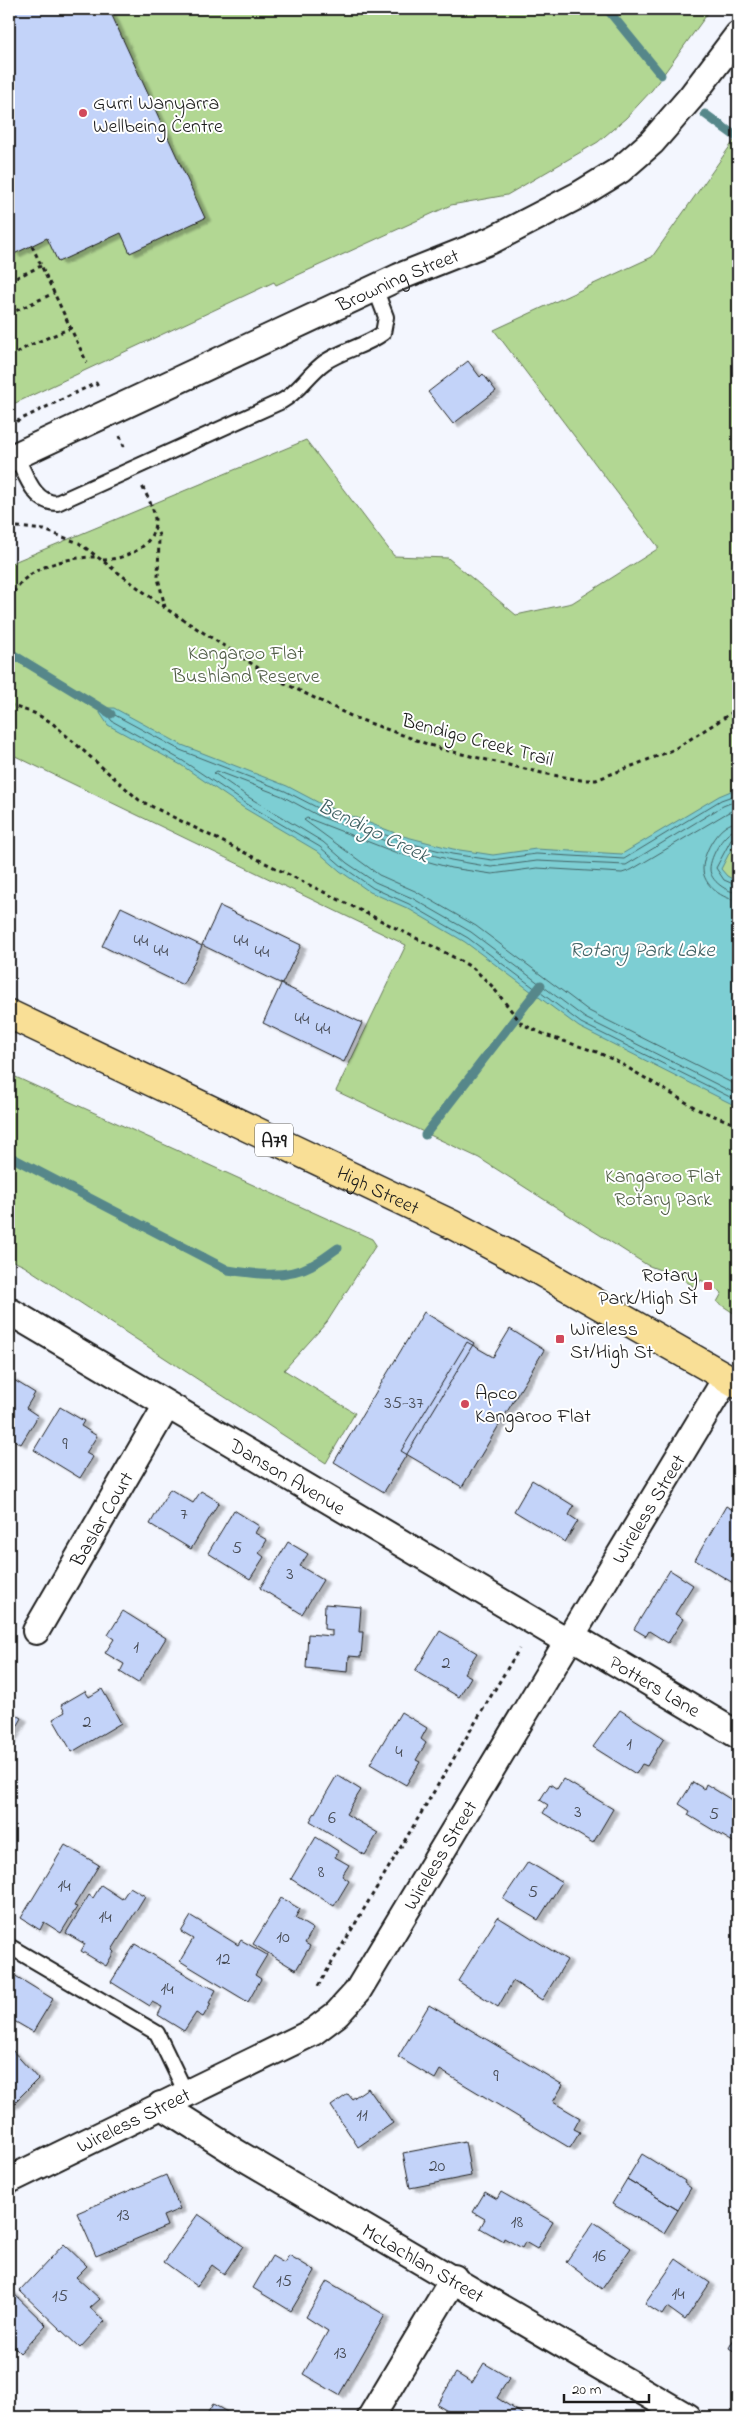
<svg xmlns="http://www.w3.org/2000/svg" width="747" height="2426" viewBox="0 0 747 2426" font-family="'Indie Flower',sans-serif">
  <defs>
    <filter id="shadow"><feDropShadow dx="5.5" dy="3" stdDeviation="1" flood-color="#0004"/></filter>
  </defs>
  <rect width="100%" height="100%" fill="#f3f6fe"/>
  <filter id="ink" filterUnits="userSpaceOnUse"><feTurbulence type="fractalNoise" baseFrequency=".02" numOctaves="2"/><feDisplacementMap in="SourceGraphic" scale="10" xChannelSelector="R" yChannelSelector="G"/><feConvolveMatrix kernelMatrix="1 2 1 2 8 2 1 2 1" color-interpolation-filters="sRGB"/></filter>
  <g filter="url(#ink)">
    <path fill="#b2d793" stroke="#677a58" d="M 9,9 L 711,9 L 652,90 L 626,118 L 598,142 L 507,195 L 451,205 L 276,285 L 274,282 L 9,406 Z
      M 738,135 L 738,1316 L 717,1302 L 722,1293 L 701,1280 L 696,1288 L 681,1278 L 647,1265 L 479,1158 L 336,1091 L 406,945 L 9,753 L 9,564 L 306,440 L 394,556 L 448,558 L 516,615 L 572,603 L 659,548 L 494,330 L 652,257 Z
      M 9,1074 L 372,1239 L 376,1245 L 327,1322 L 284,1370 L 355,1413 L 326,1463 L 24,1266 L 9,1259 Z"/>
    <path fill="#7dced3" stroke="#56878a" d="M 101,708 L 114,708 L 182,745 L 287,786 L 325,806 L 403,836 L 453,849 L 493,855 L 536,849 L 622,854 L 719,796 L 738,788 L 738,836 L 721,869 L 727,876 L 738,882 L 738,1107 L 579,1027 L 465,942 L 407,908 L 370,892 L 340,871 L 317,851 L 244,808 L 181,765 L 108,725 L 100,713 Z"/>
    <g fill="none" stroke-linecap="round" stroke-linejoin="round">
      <path stroke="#436365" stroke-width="1" d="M 738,794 L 721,800 L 624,859 L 536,854 L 492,860 L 452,854 L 401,841 L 324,811 L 285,791 L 180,750 L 113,714 L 108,716 L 112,721 L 183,761 L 247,804 L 320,847 L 343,867 L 373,888 L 409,904 L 468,938 L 581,1023 L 738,1101
        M 738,800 L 723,806 L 626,865 L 537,861 L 491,867 L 451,860 L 399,846 L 321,817 L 282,796 L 217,771 L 214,773 L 250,798 L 323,842 L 347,863 L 375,882 L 412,898 L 471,932 L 585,1018 L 738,1095
        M 738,808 L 727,813 L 631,870 L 622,873 L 537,868 L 492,874 L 451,868 L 397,853 L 307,818 L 304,820 L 379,875 L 415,891 L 476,926 L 589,1011 L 738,1086
        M 738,822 C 720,822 703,851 703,869 C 703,885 723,900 738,900
        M 738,829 C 725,830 710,856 710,869 C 710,881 727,892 738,893
        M 738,836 L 732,838 L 716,868 L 724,880 L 738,886"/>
      <path stroke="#56878a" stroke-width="9" d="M 607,9 L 661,75
        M 705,114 L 738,138
        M 9,652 L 111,714
        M 425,1135 L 541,985
        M 9,1156 L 228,1270 C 254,1274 287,1279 312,1265 C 321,1261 329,1254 338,1248"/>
    </g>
    <path fill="#c3d3f9" stroke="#1c1c1c" filter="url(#shadow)" d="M 9,9 L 109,9 L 205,218 L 130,253 L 121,233 L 58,262 L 47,238 L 14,254 L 9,244 Z
      M 468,361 L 480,377 L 483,374 L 496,391 L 453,424 L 428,392 Z
      M 220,906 L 301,945 L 282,984 L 202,945 Z
      M 121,907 L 202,946 L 183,985 L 102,946 Z
      M 281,984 L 362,1023 L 344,1062 L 263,1023 Z
      M 424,1312 L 474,1343 L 384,1492 L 334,1462 Z
      M 510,1329 L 544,1350 L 462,1487 L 401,1451 L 467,1342 L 493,1357 Z
      M 9,1377 L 35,1393 L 26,1408 L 38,1416 L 21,1444 L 9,1437 Z
      M 60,1407 L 84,1421 L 81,1426 L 97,1436 L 86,1453 L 93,1457 L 80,1478 L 34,1450 Z
      M 532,1480 L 574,1506 L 569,1515 L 578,1521 L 565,1542 L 514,1511 Z
      M 170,1489 L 193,1503 L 201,1491 L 219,1502 L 191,1549 L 150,1524 Z
      M 726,1506 L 738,1513 L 738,1574 L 733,1583 L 695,1560 Z
      M 234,1510 L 259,1526 L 255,1533 L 267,1540 L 259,1553 L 264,1557 L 250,1579 L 208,1553 Z
      M 288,1542 L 308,1554 L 300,1566 L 323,1580 L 302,1614 L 260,1588 Z
      M 670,1570 L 693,1585 L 675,1614 L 683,1619 L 668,1643 L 649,1631 L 646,1636 L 634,1629 Z
      M 325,1604 L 361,1607 L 359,1632 L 363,1632 L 361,1657 L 349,1656 L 348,1672 L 306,1668 L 308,1634 L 332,1636 L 332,1630 L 324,1629 Z
      M 123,1611 L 166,1638 L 138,1683 L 120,1672 L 124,1664 L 105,1653 L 114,1639 L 108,1635 Z
      M 440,1631 L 477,1653 L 464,1673 L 471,1677 L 459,1697 L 415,1671 Z
      M 102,1689 L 121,1723 L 72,1752 L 53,1719 L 65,1712 L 61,1705 L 85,1691 L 89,1697 Z
      M 620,1710 L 664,1738 L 647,1766 L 642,1764 L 636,1774 L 593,1747 Z
      M 9,1711 L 22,1718 L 9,1741 Z
      M 401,1712 L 427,1728 L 421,1739 L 426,1743 L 416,1760 L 420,1762 L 406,1785 L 370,1764 Z
      M 337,1775 L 361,1790 L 346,1814 L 378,1833 L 365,1855 L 310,1821 Z
      M 563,1779 L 613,1809 L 593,1843 L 543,1813 L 548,1805 L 540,1800 L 550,1784 L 557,1789 Z
      M 693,1782 L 704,1789 L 706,1784 L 738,1804 L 738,1845 L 688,1815 L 690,1811 L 679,1804 Z
      M 316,1837 L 338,1851 L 335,1857 L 349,1865 L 342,1876 L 349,1881 L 334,1906 L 291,1879 Z
      M 65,1845 L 99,1865 L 74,1906 L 77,1907 L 61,1933 L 44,1922 L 40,1930 L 21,1918 Z
      M 528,1862 L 562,1882 L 538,1920 L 503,1899 Z
      M 101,1885 L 122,1899 L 130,1887 L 145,1896 L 112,1950 L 114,1952 L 106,1966 L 81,1951 L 85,1944 L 66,1933 L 89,1895 L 93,1898 Z
      M 281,1898 L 300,1909 L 295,1918 L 313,1929 L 305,1943 L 310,1946 L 296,1970 L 253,1944 Z
      M 191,1916 L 238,1945 L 241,1940 L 267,1955 L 255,1975 L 261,1979 L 248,2002 L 180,1961 L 193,1939 L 181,1932 Z
      M 498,1917 L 567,1960 L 542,2000 L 513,1981 L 498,2007 L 458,1981 Z
      M 135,1944 L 205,1986 L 206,1985 L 216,1990 L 209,2003 L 211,2004 L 203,2017 L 196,2013 L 184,2031 L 158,2015 L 162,2007 L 152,2002 L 150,2006 L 111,1982 Z
      M 9,1972 L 53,1999 L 33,2032 L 9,2018 Z
      M 429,2005 L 563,2085 L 553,2102 L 580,2118 L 574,2129 L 580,2132 L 570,2148 L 440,2070 L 435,2079 L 398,2057 Z
      M 12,2050 L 38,2079 L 11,2106 L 9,2104 L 9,2053 Z
      M 368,2088 L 393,2123 L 358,2147 L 331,2106 L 348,2094 L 352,2099 Z
      M 465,2141 L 471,2176 L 410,2188 L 403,2153 Z
      M 642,2154 L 685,2181 L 684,2183 L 691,2188 L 678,2210 L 627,2179 Z
      M 166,2175 L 180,2209 L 163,2216 L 167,2226 L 96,2256 L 77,2213 Z
      M 627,2179 L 678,2210 L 664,2233 L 612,2204 Z
      M 485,2192 L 497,2199 L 501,2192 L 553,2222 L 537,2249 L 525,2242 L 522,2248 L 504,2238 L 503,2241 L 480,2228 L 485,2219 L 473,2212 Z
      M 198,2214 L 243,2246 L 224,2274 L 212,2265 L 197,2286 L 164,2262 Z
      M 594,2222 L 631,2248 L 602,2289 L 566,2262 Z
      M 64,2244 L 87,2266 L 76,2277 L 100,2299 L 90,2308 L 105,2321 L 80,2348 L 20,2291 Z
      M 289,2255 L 315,2271 L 291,2311 L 253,2288 L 272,2256 L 284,2263 Z
      M 676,2259 L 710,2283 L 685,2320 L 667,2307 L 662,2315 L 645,2304 Z
      M 327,2281 L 385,2315 L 339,2395 L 303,2374 L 328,2331 L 306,2317 Z
      M 9,2289 L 46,2325 L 20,2353 L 9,2342 Z
      M 738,2331 L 738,2354 L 729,2348 Z
      M 484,2363 L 509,2378 L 497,2398 L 527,2417 L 458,2417 L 437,2405 L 456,2373 L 472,2383 Z
      M 213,2404 L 234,2416 L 234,2417 L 205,2417 Z
      M 81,2410 L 91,2417 L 77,2417 Z
      M 9,2411 L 19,2417 L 9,2417 Z"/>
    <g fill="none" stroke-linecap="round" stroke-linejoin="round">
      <g stroke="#1c1c1c" stroke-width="18">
        <path id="lane" d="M 16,456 C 26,474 33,503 57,503 L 282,401 C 299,392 309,373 325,362 C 343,350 366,346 383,333 L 386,317 L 375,288
          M 9,1946 L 157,2033 L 187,2095"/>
      </g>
      <g stroke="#1c1c1c" stroke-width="30">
        <g id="street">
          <path id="s1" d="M 9,459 L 399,277 L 492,240 L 579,195 L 620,170 L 652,142 L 691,97 L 738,35"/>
          <path id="s2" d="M 9,1311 L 567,1641"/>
          <path id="s3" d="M 36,1631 L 167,1405"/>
          <path id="s4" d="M 570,1635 L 738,1735"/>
          <path id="s5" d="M 161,2105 L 235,2152 L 687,2417"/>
          <path id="s6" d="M 9,2180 L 313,2032 L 337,2014 L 357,1992 L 727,1377"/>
          <path d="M 371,2417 L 454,2278"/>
        </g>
      </g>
      <g stroke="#1c1c1c" stroke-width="31">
        <g id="highway">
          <path id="s7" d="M 9,1014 L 451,1224 L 538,1270 L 738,1384"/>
        </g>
      </g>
      <path stroke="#1c1c1c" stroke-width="3" stroke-dasharray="4 4" stroke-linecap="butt" d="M 32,246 L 87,363
        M 9,281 L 41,266
        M 9,314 L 54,293
        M 17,353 L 28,346 L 71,328
        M 9,425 L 96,383 L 98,387
        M 120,436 L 125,449
        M 9,526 L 44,530 L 79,543 L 165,608 L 274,678 L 353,717 L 441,749 L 542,773 L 581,780 L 596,780 L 673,750 L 738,709
        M 154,526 L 159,535 L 158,578 L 165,607
        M 103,560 C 126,559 156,547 155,519 C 154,508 147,496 142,486
        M 9,599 C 14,592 19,583 26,578 C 44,563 73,557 96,557
        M 9,705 L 34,713 L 51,722 L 139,800 L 446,953 L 473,968 L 491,985 L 522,1024 L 548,1036 L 597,1052 L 618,1062 L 699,1110 L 738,1125
        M 318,1986 L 519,1649"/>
      <use href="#lane" stroke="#fff" stroke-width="14"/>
      <use href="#street" stroke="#fff" stroke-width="26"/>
      <use href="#highway" stroke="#f9df96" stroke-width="28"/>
    </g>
  </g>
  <g fill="#d1495b" stroke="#fff" stroke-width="2">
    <circle cx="83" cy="113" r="5"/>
    <rect x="703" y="1281" width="10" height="10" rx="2.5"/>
    <rect x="555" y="1334" width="10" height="10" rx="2.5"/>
    <circle cx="465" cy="1404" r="5"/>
  </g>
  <g text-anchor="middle" stroke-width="4" stroke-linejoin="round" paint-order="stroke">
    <g font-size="18" fill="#464a53">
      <text x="141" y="946">44</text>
      <text x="241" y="946">44</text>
      <text x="161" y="956">44</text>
      <text x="262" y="957">44</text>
      <text x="302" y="1024">44</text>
      <text x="323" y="1034">44</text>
      <text x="404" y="1408">35-37</text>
      <text x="65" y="1449">9</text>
      <text x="184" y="1519">7</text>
      <text x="237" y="1553">5</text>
      <text x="290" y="1579">3</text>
      <text x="136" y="1652">1</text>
      <text x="446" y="1668">2</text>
      <text x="87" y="1727">2</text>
      <text x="629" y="1749">1</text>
      <text x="399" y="1757">4</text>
      <text x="578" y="1817">3</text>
      <text x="714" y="1819">5</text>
      <text x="332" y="1823">6</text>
      <text x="321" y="1877">8</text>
      <text x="64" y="1891">14</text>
      <text x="533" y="1897">5</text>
      <text x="105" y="1922">14</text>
      <text x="283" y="1942">10</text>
      <text x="223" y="1964">12</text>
      <text x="167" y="1994">14</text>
      <text x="496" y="2081">9</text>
      <text x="362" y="2120">11</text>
      <text x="437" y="2171">20</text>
      <text x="123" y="2220">13</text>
      <text x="517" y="2227">18</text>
      <text x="599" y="2261">16</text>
      <text x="284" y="2286">15</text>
      <text x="678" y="2299">14</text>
      <text x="60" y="2301">15</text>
      <text x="340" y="2358">13</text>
    </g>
    <rect fill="#fff" stroke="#606060" stroke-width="1" x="255" y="1123.5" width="38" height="33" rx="4"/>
    <g font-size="19" font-weight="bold" fill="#1c1c1c">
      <text x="274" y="1147">A79</text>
    </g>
    <g font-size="20" fill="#1c1c1c" stroke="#fff" text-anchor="start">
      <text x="93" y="109">Gurri Wanyarra<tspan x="93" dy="23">Wellbeing Centre</tspan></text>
      <text x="698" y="1281" text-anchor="end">Rotary<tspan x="698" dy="23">Park/High St</tspan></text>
      <text x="570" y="1335">Wireless<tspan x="570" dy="23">St/High St</tspan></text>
      <text x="475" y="1399">Apco<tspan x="475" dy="23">Kangaroo Flat</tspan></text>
    </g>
    <g font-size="20" fill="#1c1c1c" stroke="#fff">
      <text dy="7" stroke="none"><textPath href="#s1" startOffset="428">Browning Street</textPath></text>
      <text transform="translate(478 739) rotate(15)" y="7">Bendigo Creek Trail</text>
      <text dy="7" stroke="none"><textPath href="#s7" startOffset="409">High Street</textPath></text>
      <text dy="7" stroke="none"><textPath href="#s2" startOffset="324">Danson Avenue</textPath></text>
      <text dy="7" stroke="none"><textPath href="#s6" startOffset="962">Wireless Street</textPath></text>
      <text dy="7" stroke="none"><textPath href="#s3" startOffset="130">Baslar Court</textPath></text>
      <text dy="7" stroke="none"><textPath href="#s4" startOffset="99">Potters Lane</textPath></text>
      <text dy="7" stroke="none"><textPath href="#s6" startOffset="558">Wireless Street</textPath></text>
      <text dy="7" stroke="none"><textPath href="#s6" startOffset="138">Wireless Street</textPath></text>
      <text dy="7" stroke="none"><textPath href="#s5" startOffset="306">McLachlan Street</textPath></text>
    </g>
    <g font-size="20" fill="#505d46" stroke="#fff">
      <text x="246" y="659">Kangaroo Flat<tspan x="246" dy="23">Bushland Reserve</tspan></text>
      <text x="663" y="1182">Kangaroo Flat<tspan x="663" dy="23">Rotary Park</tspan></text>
    </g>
    <g font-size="21" font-style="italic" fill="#436365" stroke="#fff">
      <text transform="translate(374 830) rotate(26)" y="7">Bendigo Creek</text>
      <text x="642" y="956">Rotary Park Lake</text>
    </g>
  </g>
  <rect width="747" height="2426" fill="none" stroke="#fff" stroke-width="30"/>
  <rect x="15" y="15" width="717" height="2396" fill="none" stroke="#1c1c1c" stroke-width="2" filter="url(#ink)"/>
  <path d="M564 2394v8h85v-8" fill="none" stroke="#1c1c1c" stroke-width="2.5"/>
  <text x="572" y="2394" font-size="15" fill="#1c1c1c" stroke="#ffffff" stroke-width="4" paint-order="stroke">20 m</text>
</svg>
